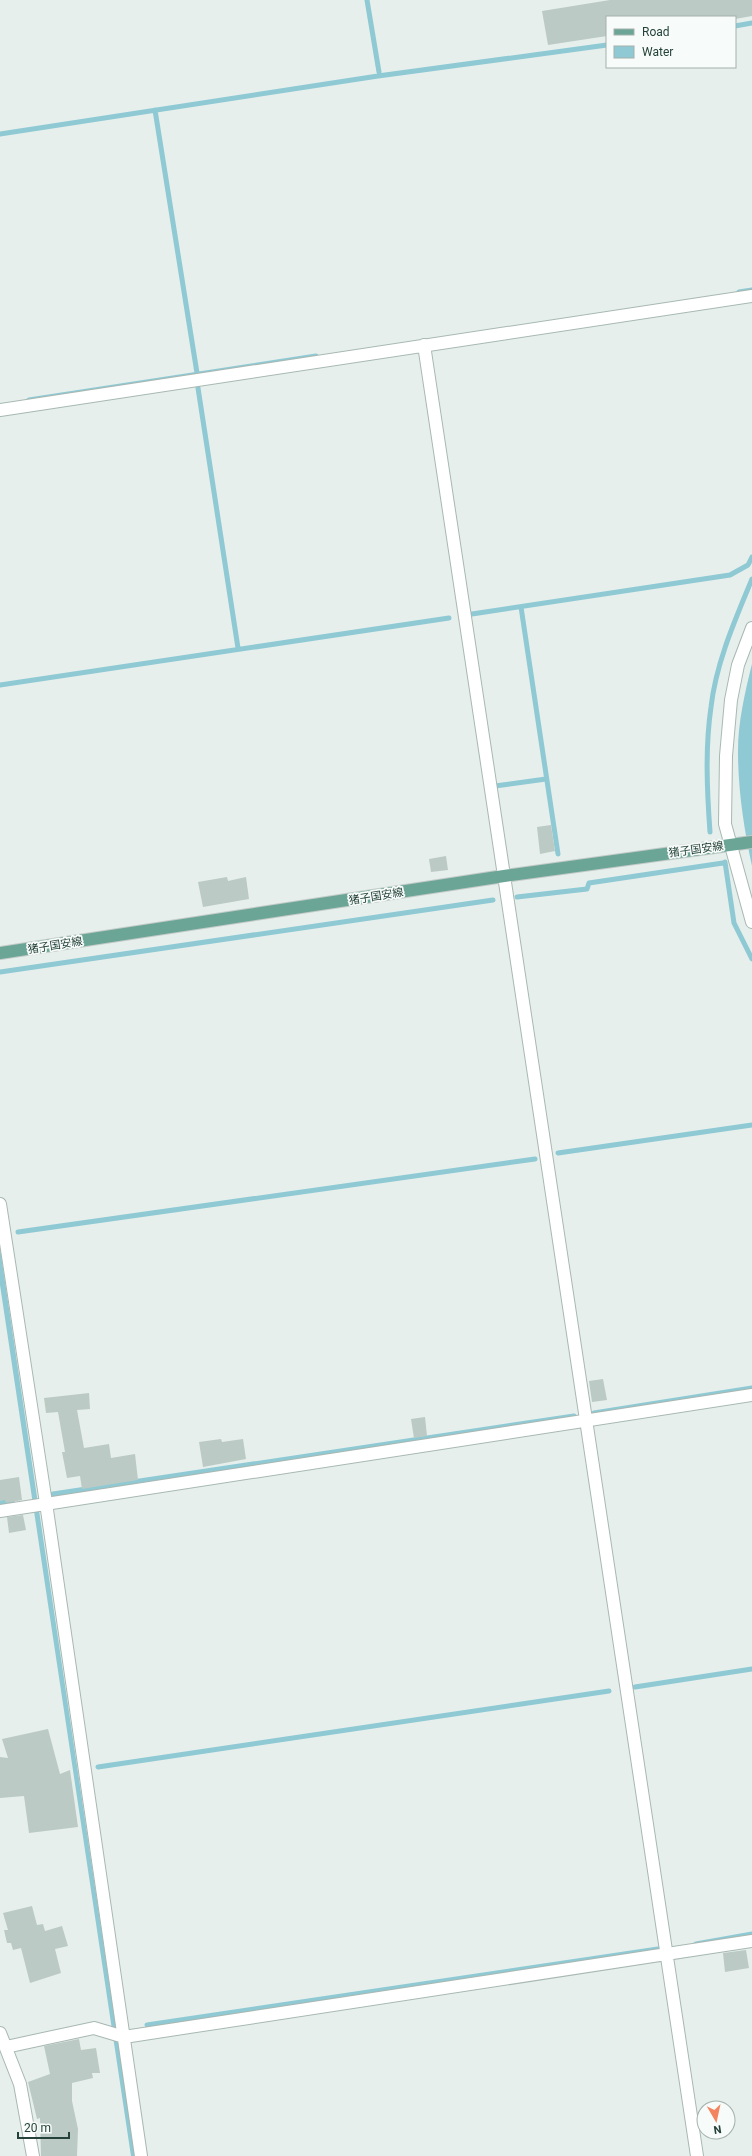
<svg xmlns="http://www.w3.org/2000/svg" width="752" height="2156" viewBox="0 0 752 2156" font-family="Roboto,'Noto Sans JP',sans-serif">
  <rect width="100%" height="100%" fill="#e6efeb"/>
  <path fill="#8ec9d4" d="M 752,664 L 752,866 C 744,828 738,791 738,751 C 738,722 745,692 752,664 Z
    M 0,1248 L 135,2156 L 131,2156 L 0,1285 Z"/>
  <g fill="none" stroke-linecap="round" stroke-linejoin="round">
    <path stroke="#8ec9d4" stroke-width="5" d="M 367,0 L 379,72
      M 735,26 L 752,23
      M 155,110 L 197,373
      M 0,134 L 378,76 L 607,45
      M 739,292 L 752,290
      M 198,388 L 238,648
      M 29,400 L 316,356
      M 521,607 L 558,854
      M 472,614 L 730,575 L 748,565 L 752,557
      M 0,685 L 449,618
      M 495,786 L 546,779
      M 710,832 C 707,791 705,748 711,707 C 716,663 735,620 752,579
      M 725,862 L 734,923 L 752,959
      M 517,897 L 587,889 L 589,883 L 723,863
      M 0,972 L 493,900
      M 558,1153 L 752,1125
      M 18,1232 L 535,1159
      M 594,1413 L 752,1388
      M 53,1494 L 574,1416
      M 0,1503 L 12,1501
      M 635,1687 L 752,1669
      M 98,1767 L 609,1691
      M 696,1944 L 752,1934
      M 147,2025 L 658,1949"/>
  </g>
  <path fill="#bbcac4" d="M 610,0 L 752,0 L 752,16 L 735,19 L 735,17 L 607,17 L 607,36 L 548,45 L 542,11 Z
    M 551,825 L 555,851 L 540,854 L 537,827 Z
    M 446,856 L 448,870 L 431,872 L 429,859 Z
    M 227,877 L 228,881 L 246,877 L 249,899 L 203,907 L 198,882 Z
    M 603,1379 L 607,1400 L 592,1402 L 589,1381 Z
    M 89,1393 L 90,1409 L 77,1410 L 84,1448 L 109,1444 L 111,1458 L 135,1454 L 138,1480 L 82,1489 L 80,1476 L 67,1478 L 62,1452 L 65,1452 L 58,1412 L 46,1413 L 44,1398 Z
    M 425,1417 L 427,1436 L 414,1438 L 411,1419 Z
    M 221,1439 L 222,1442 L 243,1439 L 246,1459 L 203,1467 L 199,1442 Z
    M 19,1477 L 22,1500 L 6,1503 L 5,1500 L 0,1501 L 0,1480 Z
    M 23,1515 L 26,1530 L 9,1533 L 7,1517 Z
    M 48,1729 L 60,1774 L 70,1770 L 78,1827 L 29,1833 L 24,1796 L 0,1798 L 0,1757 L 8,1758 L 2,1739 Z
    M 32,1906 L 37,1925 L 43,1924 L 45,1931 L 62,1926 L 68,1946 L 55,1949 L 61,1973 L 30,1983 L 21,1948 L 13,1950 L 11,1943 L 7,1943 L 4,1930 L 8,1930 L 3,1913 Z
    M 746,1950 L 749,1968 L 725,1972 L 723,1953 Z
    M 79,2039 L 81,2050 L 96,2048 L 100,2073 L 92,2073 L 93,2078 L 72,2083 L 72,2101 L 78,2129 L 77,2156 L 41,2156 L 40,2118 L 37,2119 L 28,2082 L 50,2074 L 44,2046 Z"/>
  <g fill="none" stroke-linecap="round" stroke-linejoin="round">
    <g stroke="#a8b8b2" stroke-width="14">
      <path id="minor" d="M 424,345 L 697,2156
        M 0,410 L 752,296
        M 752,628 L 738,665 L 731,700 L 726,756 L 725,824 L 752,922
        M 0,1204 L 46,1503 L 141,2156
        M 0,1511 L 752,1395
        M 0,2033 L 20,2084 L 33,2156
        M 6,2047 L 94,2028 L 124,2037 L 752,1941"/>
    </g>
    <g stroke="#c2cac8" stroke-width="14">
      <path id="major" d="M 0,953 L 504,876 L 752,842"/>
    </g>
    <use href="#minor" stroke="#fff" stroke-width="12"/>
    <use href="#major" stroke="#6aa596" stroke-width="12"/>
  </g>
  <g text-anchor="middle" stroke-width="3.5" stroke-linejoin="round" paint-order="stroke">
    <g font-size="11" fill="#24423a" stroke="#f7fbf9">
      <text transform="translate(696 849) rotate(-8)" y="4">猪子国安線</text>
      <text transform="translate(376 896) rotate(-9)" y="4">猪子国安線</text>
      <text transform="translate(55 945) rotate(-9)" y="4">猪子国安線</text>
    </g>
  </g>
  <rect x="606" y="16" width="130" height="52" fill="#f7fbf9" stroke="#a3b1ad"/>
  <rect x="614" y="29" width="20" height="6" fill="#6aa596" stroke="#a3b1ad"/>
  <text x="642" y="36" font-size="12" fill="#24423a">Road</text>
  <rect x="614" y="46" width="20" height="12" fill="#8ec9d4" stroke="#a3b1ad"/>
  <text x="642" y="56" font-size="12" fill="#24423a">Water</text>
  <g transform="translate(716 2120) rotate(171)"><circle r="19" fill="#f7fbf9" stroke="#a3b1ad"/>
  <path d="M0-3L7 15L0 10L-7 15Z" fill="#f4845f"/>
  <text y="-6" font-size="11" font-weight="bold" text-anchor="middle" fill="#24423a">N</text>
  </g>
  <path d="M18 2132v6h51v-6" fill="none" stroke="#24423a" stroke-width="2"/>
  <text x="24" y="2132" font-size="12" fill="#24423a" stroke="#f7fbf9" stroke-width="3" paint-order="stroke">20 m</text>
</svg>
